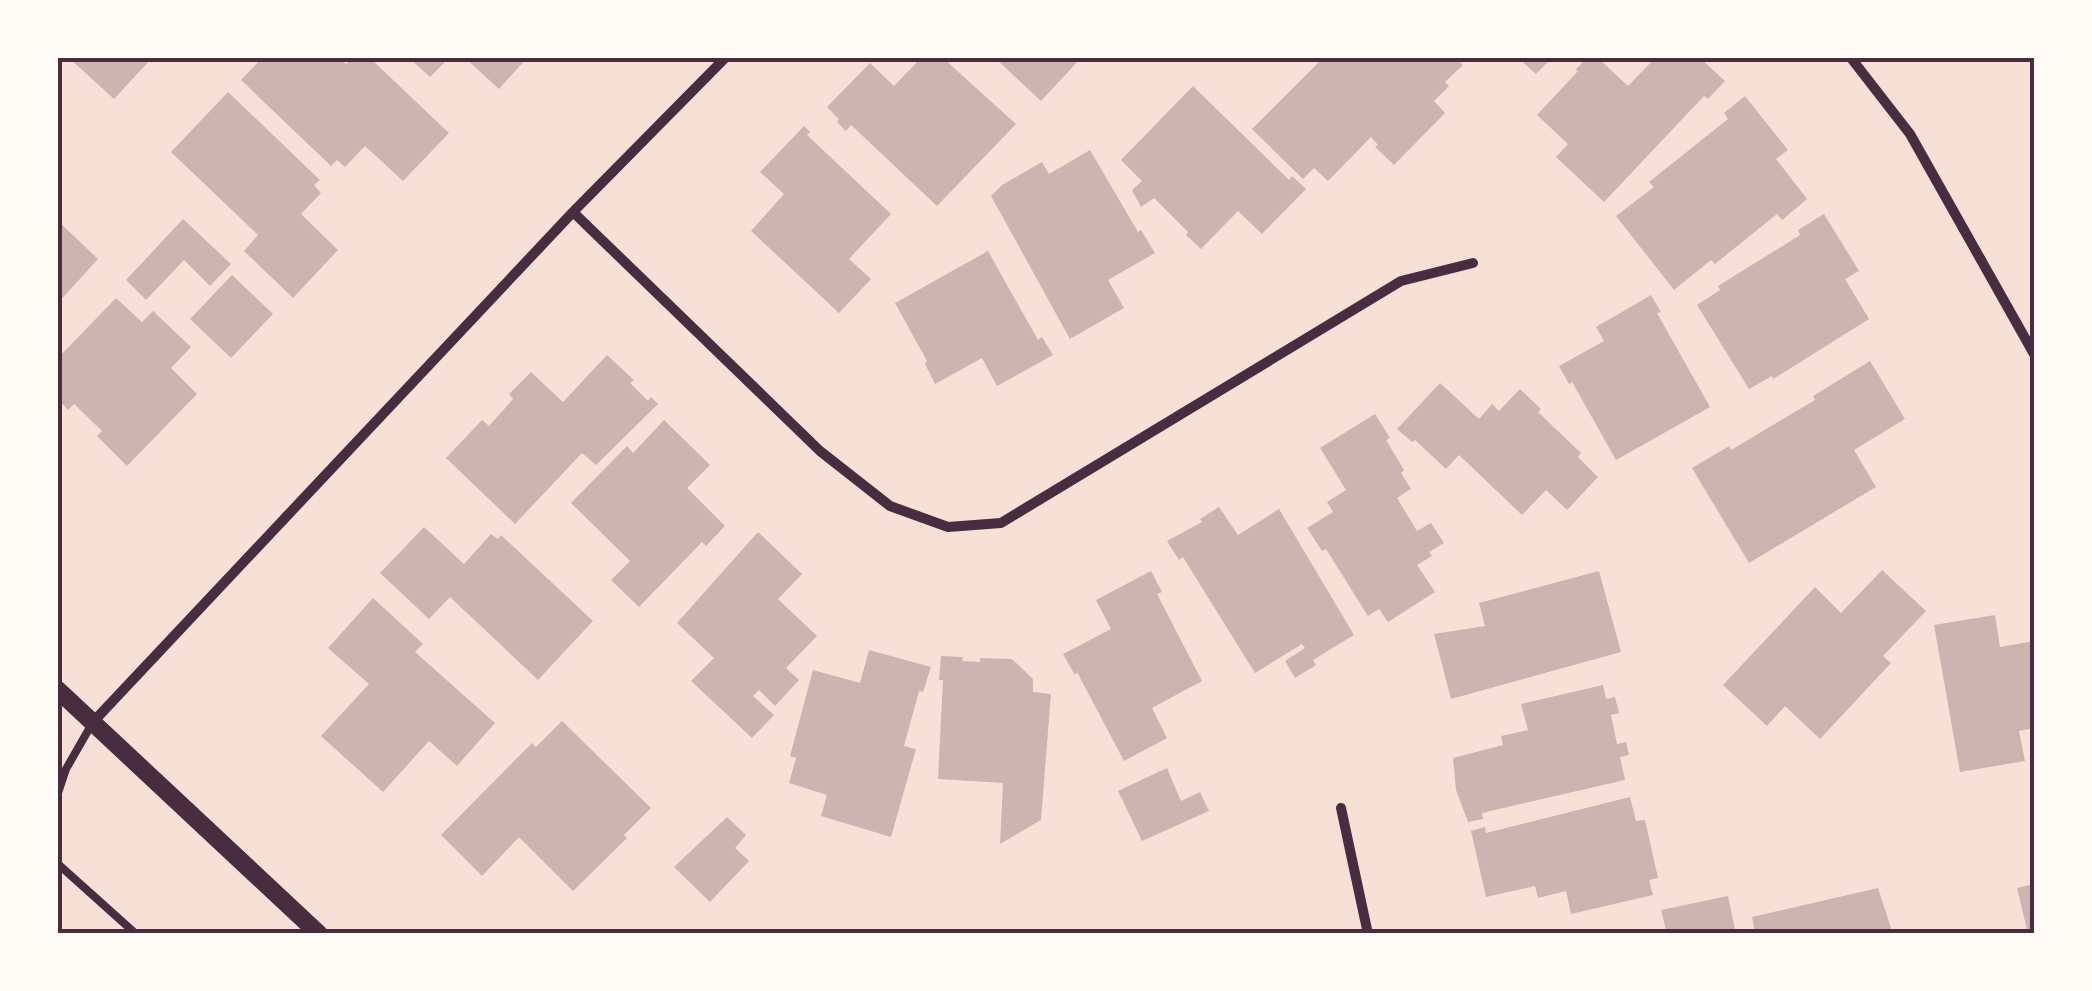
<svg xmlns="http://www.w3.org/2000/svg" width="2092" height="991" viewBox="0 0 2092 991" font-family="Inter,sans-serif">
  <rect width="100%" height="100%" fill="#f7e1d7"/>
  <path fill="#ccb4b1" d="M 69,58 L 152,58 L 114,99 Z
    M 262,58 L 339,58 L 346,64 L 352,58 L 370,58 L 449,133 L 403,181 L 365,146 L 345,167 L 337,160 L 331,166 L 241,80 Z
    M 409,58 L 449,58 L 430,77 Z
    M 465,58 L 527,58 L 499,89 Z
    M 921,58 L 943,58 L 1016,124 L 937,206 L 851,125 L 846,131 L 837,122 L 839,119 L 827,107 L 870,63 L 894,86 Z
    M 995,58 L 1079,58 L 1080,59 L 1041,101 Z
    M 1323,58 L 1456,58 L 1463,65 L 1445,82 L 1449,86 L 1434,101 L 1445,113 L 1394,165 L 1375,147 L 1378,145 L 1371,137 L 1328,181 L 1314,168 L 1303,179 L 1252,129 Z
    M 1518,58 L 1552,58 L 1536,74 Z
    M 1587,58 L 1598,58 L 1628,86 L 1655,58 L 1700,58 L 1725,81 L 1708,99 L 1704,96 L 1604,202 L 1556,157 L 1568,144 L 1537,115 L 1578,71 L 1575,70 Z
    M 1193,86 L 1289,180 L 1292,176 L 1306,189 L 1262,234 L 1238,211 L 1201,249 L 1186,235 L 1188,232 L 1154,198 L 1141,207 L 1132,190 L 1142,181 L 1121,160 Z
    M 228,92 L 320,180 L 314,185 L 321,193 L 301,214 L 338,250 L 293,298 L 244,251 L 258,235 L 171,152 Z
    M 1745,96 L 1788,150 L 1776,159 L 1807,199 L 1782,220 L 1777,214 L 1715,264 L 1711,260 L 1674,290 L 1616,216 L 1654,187 L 1649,182 L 1728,119 L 1724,113 Z
    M 804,126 L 810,132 L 807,135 L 891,214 L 849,259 L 871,279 L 839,313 L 751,231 L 784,194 L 760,172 Z
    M 1090,150 L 1138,232 L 1141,230 L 1155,253 L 1108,280 L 1124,308 L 1070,339 L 991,196 L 1002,185 L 1042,162 L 1049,174 Z
    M 1824,214 L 1859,271 L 1845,279 L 1869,319 L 1773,379 L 1772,376 L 1749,389 L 1697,305 L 1720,290 L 1718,286 L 1800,235 L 1798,230 Z
    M 183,219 L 231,264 L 210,286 L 184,260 L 146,300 L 126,280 Z
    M 58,221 L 98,259 L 58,303 Z
    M 988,251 L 1038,340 L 1042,337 L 1053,355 L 997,386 L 982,358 L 935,384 L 925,364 L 927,361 L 895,303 Z
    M 232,275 L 273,314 L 231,358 L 190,319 Z
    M 1651,295 L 1661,312 L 1657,313 L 1710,407 L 1616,460 L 1572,382 L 1569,384 L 1559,366 L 1604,341 L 1596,327 Z
    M 116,298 L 142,322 L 153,311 L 191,347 L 171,368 L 197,394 L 127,466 L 97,436 L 102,431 L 74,404 L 68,410 L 58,399 L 58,358 Z
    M 607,355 L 634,380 L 630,383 L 648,401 L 651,397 L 658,404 L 596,465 L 582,453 L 515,524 L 446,458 L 482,420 L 489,426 L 513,399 L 509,394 L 531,372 L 563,402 Z
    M 1870,361 L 1905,419 L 1854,450 L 1876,487 L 1749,563 L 1692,468 L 1729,446 L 1731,450 L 1815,400 L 1813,396 Z
    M 1440,383 L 1479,419 L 1492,404 L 1499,411 L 1520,389 L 1541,409 L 1538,412 L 1581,453 L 1578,457 L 1598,477 L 1567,510 L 1546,490 L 1522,515 L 1459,455 L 1446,469 L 1415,440 L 1412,442 L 1397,429 Z
    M 1375,414 L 1390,438 L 1386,440 L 1404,470 L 1401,473 L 1411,489 L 1397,498 L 1417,531 L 1431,523 L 1444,543 L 1429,552 L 1432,556 L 1417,565 L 1435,592 L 1388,622 L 1379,609 L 1368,616 L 1326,549 L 1322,551 L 1307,528 L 1333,512 L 1327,502 L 1346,490 L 1320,448 Z
    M 664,420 L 710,465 L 687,488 L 725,526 L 706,546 L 702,542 L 639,607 L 611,580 L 630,561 L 571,503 L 627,446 L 633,453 Z
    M 1219,507 L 1238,535 L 1279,509 L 1354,635 L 1313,660 L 1316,665 L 1295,678 L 1285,661 L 1305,648 L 1302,644 L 1255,673 L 1183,557 L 1179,560 L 1167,541 L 1202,522 L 1200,519 Z
    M 424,527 L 464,564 L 491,534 L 498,539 L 501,535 L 593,621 L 538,680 L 450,597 L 429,619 L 380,573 Z
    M 758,532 L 802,574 L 778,599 L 817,636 L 786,668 L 799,680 L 775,706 L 759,690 L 753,696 L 774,715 L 752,738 L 691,681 L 714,658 L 677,623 Z
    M 1882,570 L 1926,611 L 1883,656 L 1891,663 L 1820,739 L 1785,706 L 1767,726 L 1723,685 L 1815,587 L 1841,613 Z
    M 1151,571 L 1162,592 L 1157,594 L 1202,681 L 1152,708 L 1167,738 L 1124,761 L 1077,672 L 1075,675 L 1063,654 L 1111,629 L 1096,600 Z
    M 1599,571 L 1621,652 L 1451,699 L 1434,634 L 1485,626 L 1479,603 Z
    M 373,598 L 423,644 L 415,652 L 495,723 L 457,766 L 429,741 L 383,792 L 321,736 L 369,684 L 328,648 Z
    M 1995,615 L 2000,647 L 2034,641 L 2034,728 L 2019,731 L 2025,761 L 1960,772 L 1934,625 Z
    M 869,650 L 931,667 L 923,692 L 919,691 L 904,746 L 916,749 L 891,837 L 821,816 L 827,795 L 789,783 L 796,758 L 790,756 L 813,670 L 860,683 Z
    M 941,656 L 963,657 L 962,661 L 980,662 L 980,658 L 1012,659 L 1033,679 L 1033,692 L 1051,694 L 1041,820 L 1000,844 L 1003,783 L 938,779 L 943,680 L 939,680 Z
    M 1603,685 L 1606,699 L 1615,697 L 1619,713 L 1611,715 L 1617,744 L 1626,742 L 1629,755 L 1620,757 L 1625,780 L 1482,813 L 1483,819 L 1468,822 L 1456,790 L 1453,758 L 1503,745 L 1501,736 L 1528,730 L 1521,704 Z
    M 562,721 L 651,808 L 624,835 L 627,838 L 573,891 L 519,837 L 482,876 L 441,835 L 532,743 L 536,747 Z
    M 1167,768 L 1181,801 L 1200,792 L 1209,811 L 1142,841 L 1118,791 Z
    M 1630,797 L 1636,821 L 1645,820 L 1658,878 L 1649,880 L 1653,895 L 1571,914 L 1566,891 L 1538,898 L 1535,886 L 1486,897 L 1471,831 L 1485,827 L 1486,833 Z
    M 727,817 L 746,835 L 735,848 L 749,861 L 710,902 L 674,867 Z
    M 2034,884 L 2034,934 L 2028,934 L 2017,888 Z
    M 1878,888 L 1893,934 L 1755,934 L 1752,917 Z
    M 1728,896 L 1736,934 L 1667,934 L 1661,910 Z"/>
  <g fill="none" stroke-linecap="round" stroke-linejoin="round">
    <path stroke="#4a2c40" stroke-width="8" d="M 58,793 L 66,769 L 93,722
      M 58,864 L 136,934"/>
    <path stroke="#4a2c40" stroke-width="10" d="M 1851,58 L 1910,134 L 2034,354
      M 573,212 L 820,451 L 890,506 L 948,527 L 1001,523 L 1401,281 L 1473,263
      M 93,722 L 573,212 L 725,58
      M 1341,808 L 1368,934"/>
    <path stroke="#4a2c40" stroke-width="18" d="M 58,690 L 319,934"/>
  </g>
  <rect width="2092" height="991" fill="none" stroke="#fffaf5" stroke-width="120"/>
  <rect x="60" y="60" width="1972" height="871" fill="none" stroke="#4a2c40" stroke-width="4"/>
</svg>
